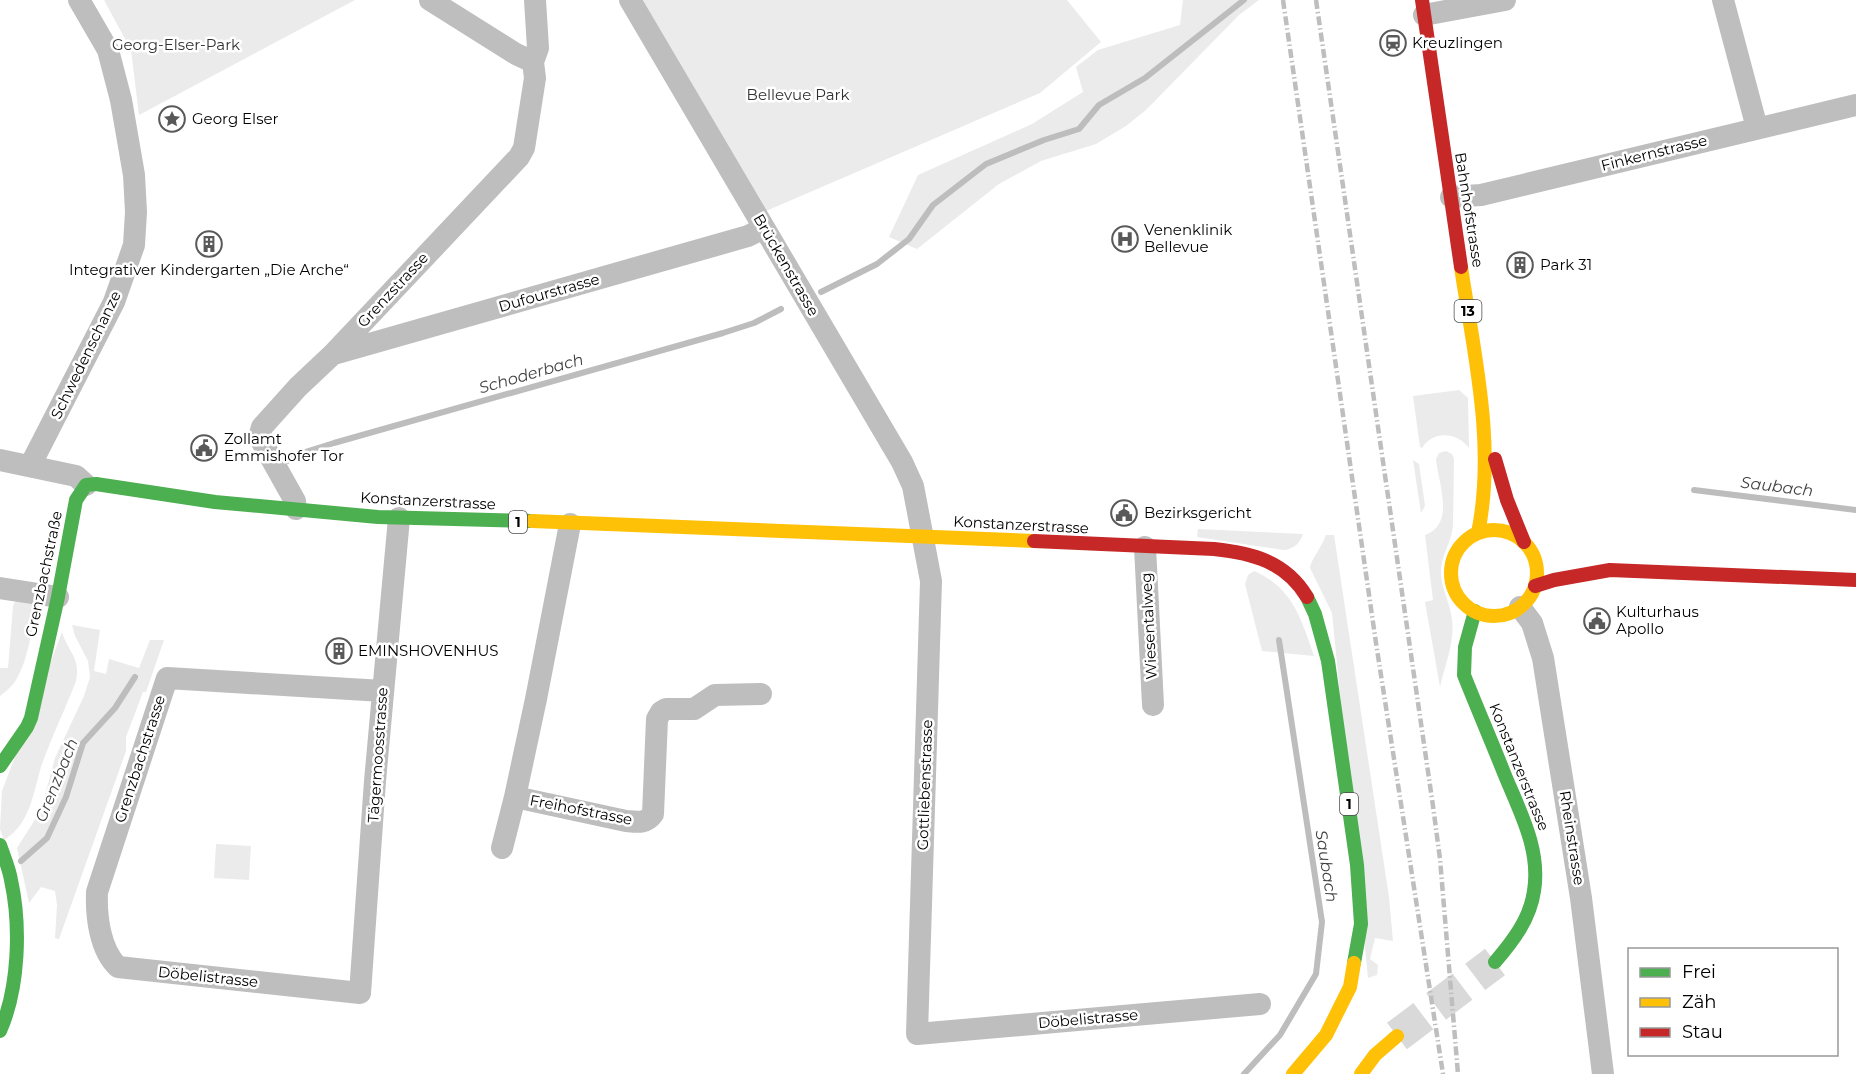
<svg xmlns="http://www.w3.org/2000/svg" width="1856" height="1074" viewBox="0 0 1856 1074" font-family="Montserrat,sans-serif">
  <rect width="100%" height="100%" fill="#fff"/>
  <path fill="#ebebeb" d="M 104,0 L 355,0 L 139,115 L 131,50 Z
    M 636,0 L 1067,0 L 1101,42 L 1040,93 L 757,215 Z
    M 1183,0 L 1259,0 L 1239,15 L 1146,110 L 1126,126 L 1096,144 L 1041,161 L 999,184 L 917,249 L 889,237 L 918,175 L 1032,124 L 1083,92 L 1076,67 L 1098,50 L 1180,25 Z
    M 1459,390 L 1468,398 L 1469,448 C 1457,432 1433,430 1422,448 L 1420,447 L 1413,396 Z
    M 1446,451 L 1452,454 L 1454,459 L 1453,525 C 1452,541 1442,554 1441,569 C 1440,587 1450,602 1452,619 C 1455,641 1445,665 1440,687 L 1425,602 L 1433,600 L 1425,535 C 1456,524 1438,483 1436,459 L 1439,453 Z
    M 1413,460 L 1419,464 L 1425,506 L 1421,513 Z
    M 1198,529 L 1303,534 C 1300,543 1294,549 1284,550 L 1197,537 Z
    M 1326,535 L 1334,535 L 1389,897 L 1393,941 L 1375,938 L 1370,959 L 1378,965 L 1377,975 L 1368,978 L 1332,613 L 1310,568 C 1311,559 1322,547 1326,535 Z
    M 1254,571 C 1293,588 1301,619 1314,656 L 1262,651 L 1245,584 L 1248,575 Z
    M 16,600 L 37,600 C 33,624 28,664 14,683 C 10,688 5,692 0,696 L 0,668 L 8,668 L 13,606 Z
    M 72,625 L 100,630 L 94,671 L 106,674 L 109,659 L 139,668 L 150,640 L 164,640 L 146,692 L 143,692 L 126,737 L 126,751 L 59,939 L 55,938 L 57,905 L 55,891 L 41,887 L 29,903 L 17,848 L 41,810 L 55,758 L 84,696 L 90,677 L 88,661 L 75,636 Z
    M 62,632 C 68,652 81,658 76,681 C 65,710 51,738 41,767 C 33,794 30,824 4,840 L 0,829 L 2,791 Z
    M 216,844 L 251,846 L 249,880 L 214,878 Z"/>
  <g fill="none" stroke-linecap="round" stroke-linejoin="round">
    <path stroke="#bdbdbd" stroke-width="6" d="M 821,292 L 877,264 L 909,239 L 933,205 L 986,164 L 1044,140 L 1079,129 L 1099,105 L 1145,78 L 1244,0
      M 287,461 L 302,453 L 334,443 L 723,333 L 754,323 L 781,309
      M 1694,490 L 1856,510
      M 21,861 L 47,838 L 66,797 L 83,743 L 115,708 L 135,677
      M 1244,1074 L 1280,1035 L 1316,974 L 1322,922 L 1279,640"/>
    <path stroke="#d9d9d9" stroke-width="33" stroke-dasharray="33 16" stroke-linecap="butt" d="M 1397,1036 L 1495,962"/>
    <path stroke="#bebebe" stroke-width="22" d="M 630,0 L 902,462 L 913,486 L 931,581 L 917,1034 L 1260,1004
      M 1723,0 L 1757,128
      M 1424,15 L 1505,0
      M 533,62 L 538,48 L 535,0
      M 1451,197 L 1481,195 L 1856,105
      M 334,354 L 748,236 L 764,228
      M 0,460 L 76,476 L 86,485
      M 30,466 L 114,302 L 134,245 L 136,212 L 134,175 L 121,100 L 108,50 L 79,0
      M 296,509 L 295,501 L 262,442 L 260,434 L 262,427 L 298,387 L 333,354 L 519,157 L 524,148 L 535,78 L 533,62 L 516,54 L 430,0
      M 570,524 L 536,699 L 515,797 L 626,821 C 637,822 646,824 653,814 L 657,719 L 661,712 L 666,709 L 694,709 L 715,695 L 761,694
      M 1145,547 L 1153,705
      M 0,588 L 58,597
      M 1520,607 L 1532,623 L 1543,658 L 1581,898 L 1603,1074
      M 383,691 L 167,678 L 97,892 C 96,917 100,950 118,967 L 360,993 L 375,781 L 399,518
      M 502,848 L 515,797"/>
    <path stroke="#4caf50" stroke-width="14" d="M 215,502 L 378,517 L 532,521
      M 1307,597 L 1315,614 L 1328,661 L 1357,865 L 1361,924 L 1354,963
      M 1475,611 L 1465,647 L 1464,675 C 1477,708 1491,740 1504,773 C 1519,810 1541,849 1534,891 C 1530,919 1513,941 1495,962
      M 0,766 L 27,727 L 31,718 L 58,597 L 76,500 L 86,485 L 96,484 L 215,502
      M 0,845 C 4,857 9,868 11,880 C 21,926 19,988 0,1031"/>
    <path stroke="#ffc107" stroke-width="14" d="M 1461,267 C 1474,354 1496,445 1478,533
      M 532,521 L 1034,541
      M1451 573a43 43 0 1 1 86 0a43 43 0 1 1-86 0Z
      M 1293,1074 L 1326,1035 L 1350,987 L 1354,963
      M 1361,1074 L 1375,1055 L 1397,1036"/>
    <path stroke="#c62828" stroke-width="14" d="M 1422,0 L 1461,267
      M 1495,459 L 1507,500 L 1524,542
      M 1034,541 L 1214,549 C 1253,553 1286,562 1307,597
      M 1535,586 L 1554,580 L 1610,570 L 1856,580"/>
    <path stroke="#bebebe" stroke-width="4.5" stroke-dasharray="9 3 1.5 3" stroke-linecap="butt" d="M 1283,0 L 1376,643 L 1443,1074
      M 1316,0 L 1433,806 L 1440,859 L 1458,1074"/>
  </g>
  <defs>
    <g id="station-ring" transform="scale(1.35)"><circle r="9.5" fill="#fff" stroke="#595959" stroke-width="1.5"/><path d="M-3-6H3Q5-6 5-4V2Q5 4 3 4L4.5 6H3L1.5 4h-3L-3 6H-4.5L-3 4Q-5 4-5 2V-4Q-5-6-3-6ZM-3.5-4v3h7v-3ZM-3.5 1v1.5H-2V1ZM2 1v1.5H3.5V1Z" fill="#595959"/></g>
    <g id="sight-ring" transform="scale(1.35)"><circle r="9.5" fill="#fff" stroke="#595959" stroke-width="1.5"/><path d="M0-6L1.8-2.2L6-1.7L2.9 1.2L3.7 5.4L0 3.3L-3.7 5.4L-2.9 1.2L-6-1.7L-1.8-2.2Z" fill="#595959"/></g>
    <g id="hospital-ring" transform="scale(1.35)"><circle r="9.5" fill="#fff" stroke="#595959" stroke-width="1.5"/><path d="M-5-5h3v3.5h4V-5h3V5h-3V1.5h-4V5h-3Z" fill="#595959"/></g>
    <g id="building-ring" transform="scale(1.35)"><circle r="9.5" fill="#fff" stroke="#595959" stroke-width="1.5"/><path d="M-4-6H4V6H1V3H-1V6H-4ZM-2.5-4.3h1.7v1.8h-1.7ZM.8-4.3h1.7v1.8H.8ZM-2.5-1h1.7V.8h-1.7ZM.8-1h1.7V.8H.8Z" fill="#595959"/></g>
    <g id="civic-ring" transform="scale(1.35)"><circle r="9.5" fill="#fff" stroke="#595959" stroke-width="1.5"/><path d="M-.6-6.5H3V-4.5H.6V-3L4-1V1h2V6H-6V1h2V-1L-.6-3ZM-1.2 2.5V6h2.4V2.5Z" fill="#595959"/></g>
  </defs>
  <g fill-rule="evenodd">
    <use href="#station-ring" x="1393" y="43"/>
    <use href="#sight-ring" x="172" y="119"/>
    <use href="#hospital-ring" x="1125" y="239"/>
    <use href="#building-ring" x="209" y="244"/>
    <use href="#building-ring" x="1520" y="265"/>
    <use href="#civic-ring" x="204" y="448"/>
    <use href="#civic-ring" x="1124" y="513"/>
    <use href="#civic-ring" x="1597" y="621"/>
    <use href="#building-ring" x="339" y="651"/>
  </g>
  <g text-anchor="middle" stroke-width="5" stroke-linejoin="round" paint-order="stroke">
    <g fill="#fff" stroke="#4c4c4c" stroke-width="1.5">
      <rect x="1454.5" y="300" width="27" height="22" rx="4.5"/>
      <rect x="509" y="511" width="18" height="22" rx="4.5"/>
      <rect x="1340" y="793" width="18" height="22" rx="4.5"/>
    </g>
    <g font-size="14" font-weight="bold" fill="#000">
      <text x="1468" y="316">13</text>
      <text x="518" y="527">1</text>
      <text x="1349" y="809">1</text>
    </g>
    <g font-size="15" fill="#000" stroke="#fff" text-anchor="start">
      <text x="1412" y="48">Kreuzlingen</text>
      <text x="192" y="124">Georg Elser</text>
      <text x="1144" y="235">Venenklinik<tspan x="1144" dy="17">Bellevue</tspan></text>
      <text x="1540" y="270">Park 31</text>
      <text x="209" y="275" text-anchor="middle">Integrativer Kindergarten „Die Arche“</text>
      <text x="224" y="444">Zollamt<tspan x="224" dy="17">Emmishofer Tor</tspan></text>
      <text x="1144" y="518">Bezirksgericht</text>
      <text x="1616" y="617">Kulturhaus<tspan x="1616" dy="17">Apollo</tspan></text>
      <text x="358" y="656">EMINSHOVENHUS</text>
    </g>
    <g font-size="15" fill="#313131" stroke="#fff">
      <text x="176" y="50">Georg-Elser-Park</text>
      <text x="798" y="100">Bellevue Park</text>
    </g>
    <g font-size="15" fill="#000" stroke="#fff">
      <text transform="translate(1654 153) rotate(-14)" y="5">Finkernstrasse</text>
      <text transform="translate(1469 210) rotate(81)" y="5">Bahnhofstrasse</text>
      <text transform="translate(786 265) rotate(60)" y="5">Brückenstrasse</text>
      <text transform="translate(393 290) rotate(-47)" y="5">Grenzstrasse</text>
      <text transform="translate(549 293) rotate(-16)" y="5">Dufourstrasse</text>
      <text transform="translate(86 355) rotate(-64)" y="5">Schwedenschanze</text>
      <text transform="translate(428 501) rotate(3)" y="5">Konstanzerstrasse</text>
      <text transform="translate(1021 525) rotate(3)" y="5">Konstanzerstrasse</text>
      <text transform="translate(44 574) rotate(-78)" y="5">Grenzbachstraße</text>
      <text transform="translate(1149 626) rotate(-93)" y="5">Wiesentalweg</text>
      <text transform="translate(378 755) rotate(-86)" y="5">Tägermoosstrasse</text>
      <text transform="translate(140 759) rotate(-72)" y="5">Grenzbachstrasse</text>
      <text transform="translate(1519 767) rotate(68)" y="5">Konstanzerstrasse</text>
      <text transform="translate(925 785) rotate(-88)" y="5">Gottliebenstrasse</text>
      <text transform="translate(581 810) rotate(11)" y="5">Freihofstrasse</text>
      <text transform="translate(1572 838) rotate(81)" y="5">Rheinstrasse</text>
      <text transform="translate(208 977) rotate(6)" y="5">Döbelistrasse</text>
      <text transform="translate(1088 1019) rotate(-5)" y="5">Döbelistrasse</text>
    </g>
    <g font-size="16" font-style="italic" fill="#424242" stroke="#fff">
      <text transform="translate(531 373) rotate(-16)" y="6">Schoderbach</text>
      <text transform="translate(1777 486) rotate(7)" y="6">Saubach</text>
      <text transform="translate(56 780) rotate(-68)" y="6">Grenzbach</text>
      <text transform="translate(1327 866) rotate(81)" y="6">Saubach</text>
    </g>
  </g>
  <rect x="1628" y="948" width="210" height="108" fill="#ffffff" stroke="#999999" stroke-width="1.5"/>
  <rect x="1640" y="968" width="30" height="9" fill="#4caf50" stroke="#999999" stroke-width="1.5"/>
  <text x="1682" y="978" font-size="18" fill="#000000">Frei</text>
  <rect x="1640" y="998" width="30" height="9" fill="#ffc107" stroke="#999999" stroke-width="1.5"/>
  <text x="1682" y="1008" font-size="18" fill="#000000">Zäh</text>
  <rect x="1640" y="1028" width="30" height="9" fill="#c62828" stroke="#999999" stroke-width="1.5"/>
  <text x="1682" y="1038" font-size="18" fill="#000000">Stau</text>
</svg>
